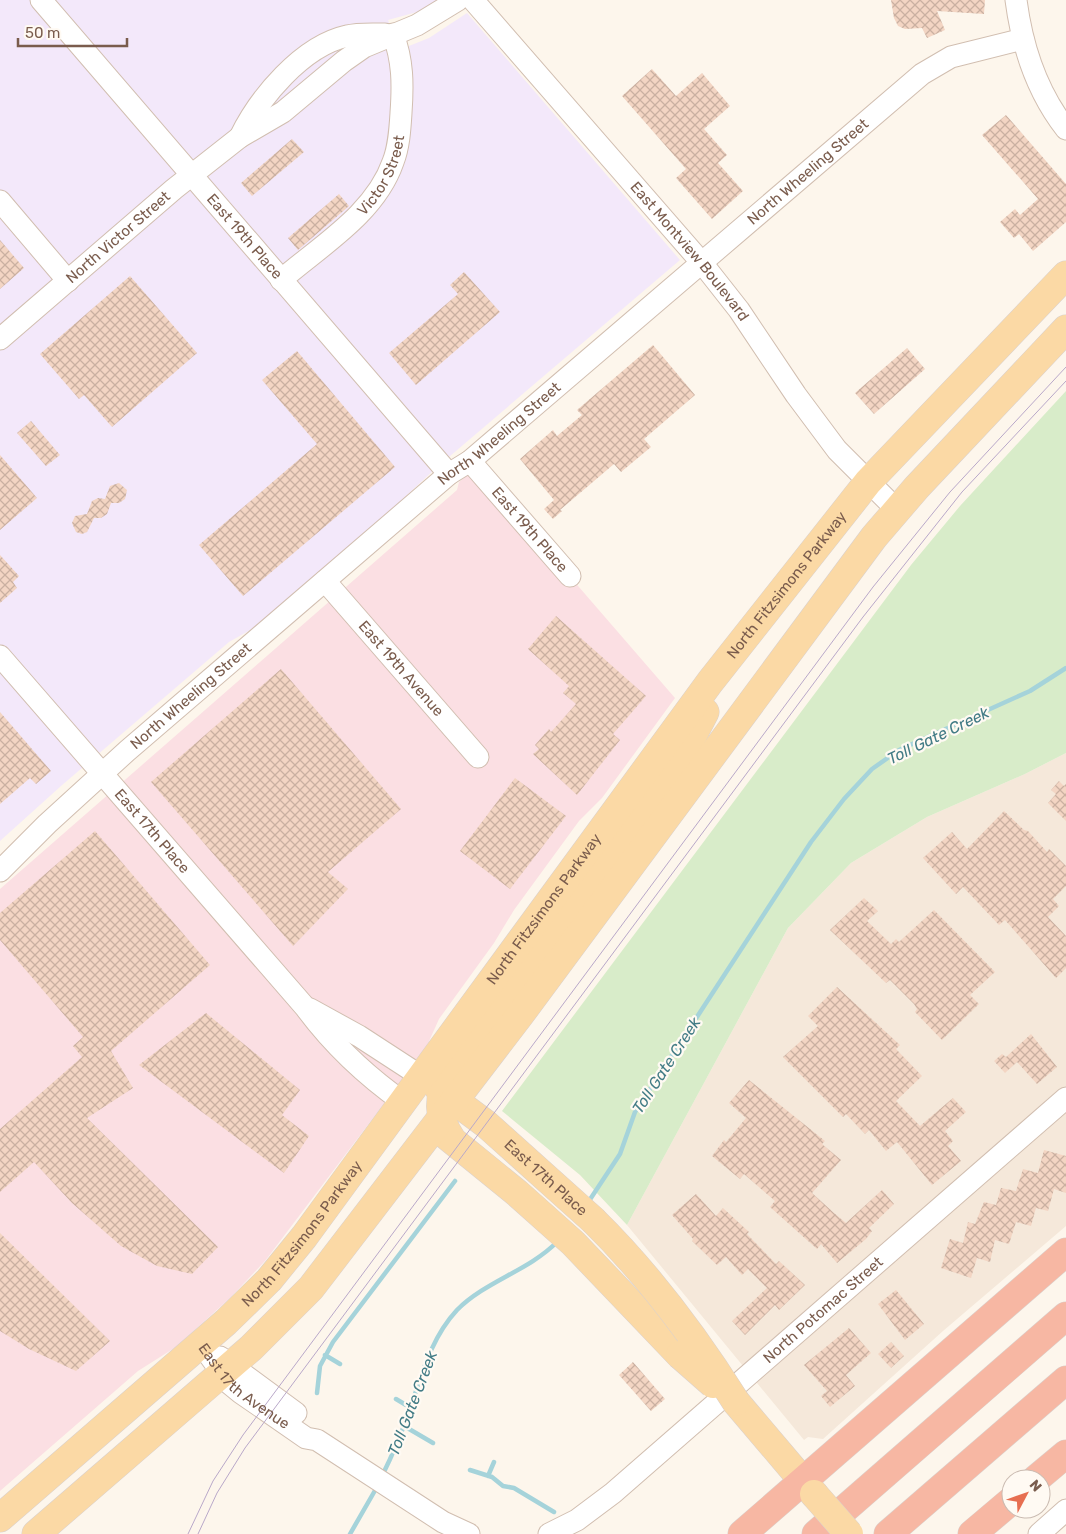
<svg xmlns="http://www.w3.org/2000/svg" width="1066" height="1534" viewBox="0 0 1066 1534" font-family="Rubik,sans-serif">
  <defs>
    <pattern id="building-cross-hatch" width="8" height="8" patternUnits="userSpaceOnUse" patternTransform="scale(1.25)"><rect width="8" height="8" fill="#f3d5c3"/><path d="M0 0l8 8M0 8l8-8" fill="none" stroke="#cab0a1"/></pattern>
  </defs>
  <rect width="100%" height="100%" fill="#fdf6ec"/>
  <path fill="#f5e8da" d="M 1066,753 L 1066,1226 L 943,1331 L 823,1439 L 808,1437 L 804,1440 L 627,1225 L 788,928 L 851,863 L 927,817 L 1025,774 Z"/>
  <path fill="#f3e8fa" d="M 0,0 L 439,0 L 417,12 L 388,20 L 399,50 L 429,38 L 467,13 L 680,260 L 436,468 L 282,612 L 229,642 L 61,786 L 0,841 Z"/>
  <path fill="#fbdfe3" d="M 476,468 L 675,698 L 602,798 L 579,821 L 514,910 L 494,943 L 439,1019 L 426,1048 L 265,1261 L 230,1298 L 176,1347 L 138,1371 L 0,1491 L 0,889 L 457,490 L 459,482 Z"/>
  <path fill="#d8ecc9" d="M 1066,391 L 1066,753 L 1025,774 L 927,817 L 851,863 L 788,928 L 627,1225 L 580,1175 L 502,1111 L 911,565 L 960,506 Z"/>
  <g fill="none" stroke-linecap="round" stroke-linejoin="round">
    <path stroke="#a5d3da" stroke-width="4.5" d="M 587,1204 L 620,1154 L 635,1112 L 811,842 L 844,799 L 872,769 L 899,750 L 1030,691 L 1066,668
      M 325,1355 L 340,1364
      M 317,1393 L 320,1366 L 333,1342 L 455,1181
      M 396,1399 L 411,1408
      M 404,1426 L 433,1443
      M 470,1470 L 492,1477 L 503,1486 L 514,1488 L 554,1512
      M 382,1476 C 393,1454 402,1432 410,1409 C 422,1374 431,1338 457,1310 C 486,1281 528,1271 557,1242
      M 488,1476 L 494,1462
      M 350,1534 L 377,1487"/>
  </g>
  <path fill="url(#building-cross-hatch)" d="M 891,0 L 985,0 L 984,14 L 937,11 L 945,30 L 927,38 L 922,28 L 905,29 L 898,26 L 894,18 Z
    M 652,69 L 676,96 L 702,73 L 730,106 L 704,129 L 727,155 L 718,163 L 743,191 L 712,219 L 676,178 L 686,169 L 622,96 Z
    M 1006,115 L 1066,184 L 1066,222 L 1033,251 L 1019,234 L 1014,238 L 1000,222 L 1015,209 L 1020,215 L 1038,199 L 982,135 Z
    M 292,139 L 304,152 L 252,196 L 241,183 Z
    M 339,194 L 349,206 L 298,250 L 288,238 Z
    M 0,240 L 24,268 L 0,289 Z
    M 464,272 L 500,312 L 416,385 L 389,353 L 458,294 L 450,285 Z
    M 130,276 L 197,353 L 112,427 L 84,395 L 79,399 L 40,354 Z
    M 653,345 L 695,395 L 644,439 L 651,447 L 621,472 L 614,464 L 560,510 L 562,511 L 553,519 L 544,509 L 554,500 L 520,459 L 553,430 L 557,436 L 582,415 L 577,410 Z
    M 907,348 L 925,369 L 874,414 L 855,393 Z
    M 297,351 L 395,467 L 243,596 L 199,545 L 317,444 L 262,380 Z
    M 31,421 L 60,455 L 46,466 L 17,433 Z
    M 0,455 L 37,498 L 0,530 Z
    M 119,483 L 127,490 L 125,499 L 119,503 L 111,503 L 107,514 L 101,518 L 94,518 L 87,532 L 82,534 L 76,532 L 72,523 L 75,516 L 87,514 L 92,501 L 98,498 L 105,499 L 110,486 Z
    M 0,555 L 19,576 L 13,582 L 17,588 L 0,603 Z
    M 556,616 L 646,696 L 613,734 L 620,740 L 577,795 L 533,754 L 539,749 L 535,745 L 549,729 L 551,732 L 576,704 L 563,693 L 569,686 L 528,649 Z
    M 281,669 L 401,809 L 328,872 L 348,889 L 293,946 L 151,782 Z
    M 0,712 L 51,771 L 36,784 L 30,778 L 0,804 Z
    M 515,778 L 566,816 L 510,889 L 460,851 Z
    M 1059,781 L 1064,786 L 1066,784 L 1066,821 L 1048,803 L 1056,794 L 1051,790 Z
    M 1004,811 L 1024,830 L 1028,831 L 1047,852 L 1049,849 L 1066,866 L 1066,886 L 1053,899 L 1059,906 L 1048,917 L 1066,936 L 1066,968 L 1056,978 L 1005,920 L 999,925 L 963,887 L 956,894 L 923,858 L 952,832 L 967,849 Z
    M 95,831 L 210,965 L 111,1051 L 133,1088 L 87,1118 L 218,1247 L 192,1274 L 157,1266 L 121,1246 L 72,1203 L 34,1162 L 0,1192 L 0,1129 L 82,1057 L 73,1046 L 83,1037 L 0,940 L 0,913 Z
    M 864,898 L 878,911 L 867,921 L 891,944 L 896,939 L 899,942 L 934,910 L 995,972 L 970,995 L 979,1004 L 942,1040 L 915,1012 L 917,1009 L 914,1004 L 890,980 L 886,983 L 830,930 Z
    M 837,987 L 900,1045 L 896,1049 L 922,1076 L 896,1101 L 920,1126 L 953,1098 L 966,1112 L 945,1131 L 953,1141 L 948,1146 L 961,1161 L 932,1185 L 897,1142 L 886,1151 L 869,1130 L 865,1134 L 846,1114 L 843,1117 L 783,1057 L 818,1026 L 808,1016 Z
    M 206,1013 L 300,1090 L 282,1115 L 309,1136 L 284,1173 L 139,1065 Z
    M 1031,1034 L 1057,1067 L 1037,1084 L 1017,1062 L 1005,1073 L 994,1061 L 1002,1054 L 1006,1057 Z
    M 749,1080 L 825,1141 L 822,1144 L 841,1160 L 812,1193 L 834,1213 L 846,1223 L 882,1190 L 894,1204 L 869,1228 L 872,1231 L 866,1239 L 837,1263 L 821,1244 L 817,1249 L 770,1207 L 775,1201 L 744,1174 L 740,1179 L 712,1156 L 724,1140 L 726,1142 L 746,1118 L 729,1103 Z
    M 1044,1150 L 1066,1156 L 1066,1193 L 1054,1189 L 1048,1211 L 1036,1208 L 1031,1226 L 1016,1222 L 1009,1244 L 995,1240 L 990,1262 L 977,1258 L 971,1278 L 941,1268 L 950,1239 L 963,1243 L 968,1222 L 975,1224 L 984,1202 L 996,1205 L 1001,1188 L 1016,1191 L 1023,1169 L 1038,1173 Z
    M 696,1194 L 716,1216 L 723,1208 L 749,1232 L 747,1234 L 776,1264 L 779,1261 L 805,1285 L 779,1310 L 775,1305 L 745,1335 L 732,1321 L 767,1288 L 748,1269 L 742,1275 L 726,1257 L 717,1265 L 692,1241 L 693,1239 L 672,1215 Z
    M 0,1233 L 110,1341 L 76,1371 L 29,1349 L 0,1331 Z
    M 896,1290 L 924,1324 L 905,1340 L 878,1304 Z
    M 849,1328 L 871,1353 L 846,1375 L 855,1386 L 830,1407 L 821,1396 L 827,1391 L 804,1365 Z
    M 891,1342 L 904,1356 L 891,1368 L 878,1354 Z
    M 633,1362 L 665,1399 L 651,1411 L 619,1375 Z"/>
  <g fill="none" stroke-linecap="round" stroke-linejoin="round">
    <g stroke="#d1beb0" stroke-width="23">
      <g id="minor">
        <path id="s1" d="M 41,0 L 449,474"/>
        <path id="s2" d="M 473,0 L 702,263 L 739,310 L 796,395 L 837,450 L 897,510"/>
        <path d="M 1016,0 C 1022,46 1037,92 1066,129"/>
        <path d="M 240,137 C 259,98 302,46 347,36 C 359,33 372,34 385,34"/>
        <path d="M 0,201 L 68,281"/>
        <path id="s3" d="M 281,280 C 320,246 375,214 393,162 C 399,147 400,129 401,113 C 403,84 403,61 393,34"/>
        <path id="s4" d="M 0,339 L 174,189 L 240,137 L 283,112 L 344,61 L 364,47 L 417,25 L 458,0"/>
        <path id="s5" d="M 470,461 L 570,576"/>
        <path id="s6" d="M 325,581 L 478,757"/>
        <path id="s7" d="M 0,656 L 305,1007 C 333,1045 365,1075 403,1102"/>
        <path id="s8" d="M 0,871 L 47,824 L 127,751 L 449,474 L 470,461 L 922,74 L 951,57 L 1023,39"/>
        <path d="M 310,1009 L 359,1036 L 422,1077"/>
        <path id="s9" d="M 201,1344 L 230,1384 L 241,1393 L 306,1438 L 317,1440 L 443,1522 L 469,1534"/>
        <path d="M 220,1357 L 296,1413"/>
        <path id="s10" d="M 549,1534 L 577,1520 L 613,1493 L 1066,1098"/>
        <path d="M 1039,1534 L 1066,1510"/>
      </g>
    </g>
    <g stroke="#dad1cd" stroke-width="29">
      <g id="major">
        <path id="s11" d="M 439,1089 L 486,1124 L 593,1220"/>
        <path d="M 437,1128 L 517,1193 L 573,1243 L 680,1355"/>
        <path d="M 451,1138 C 437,1118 438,1096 449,1075 L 665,782 L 681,758 L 705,712"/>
        <path d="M 736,1402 L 814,1494"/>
        <path id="s12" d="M 0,1518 L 226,1322 L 269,1280 L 304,1237 L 710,682 L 868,482 L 1066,275"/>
        <path d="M 36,1534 L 251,1348 L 311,1288 L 520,1015 L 874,537 L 917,487 L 1066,329"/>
      </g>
    </g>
    <g stroke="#dad1cd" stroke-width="29">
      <path id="highway" d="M 1036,1479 L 1066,1454
        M 742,1534 L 1066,1252
        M 816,1534 L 1066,1316
        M 888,1534 L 1066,1380
        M 972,1534 L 1011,1501"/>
    </g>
    <use href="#minor" stroke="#fff" stroke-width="21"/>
    <use href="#major" stroke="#fbd9a5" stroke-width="28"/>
    <use href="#highway" stroke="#f7b7a3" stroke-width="28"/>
    <path stroke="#b9a8c9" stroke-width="1" d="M 188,1534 L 213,1481 L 243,1435 L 873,587 L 950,492 L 1066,367
      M 198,1534 L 217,1493 L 245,1448 L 863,617 L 962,492 L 1066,381"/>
    <g stroke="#dad1cd" stroke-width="29" stroke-linecap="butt">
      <path id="major-bridge" d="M 593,1220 C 648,1274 695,1337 736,1402
        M 680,1355 L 713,1384
        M 814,1494 L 849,1534"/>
    </g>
    <use href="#major-bridge" stroke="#fbd9a5" stroke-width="28"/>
  </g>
  <g text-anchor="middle" stroke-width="4.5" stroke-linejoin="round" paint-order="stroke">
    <g font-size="15" fill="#7a5c4d" stroke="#fffaf3">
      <text dy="5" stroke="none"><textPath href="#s8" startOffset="1069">North Wheeling Street</textPath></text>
      <text dy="5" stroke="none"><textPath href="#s3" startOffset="148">Victor Street</textPath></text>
      <text dy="5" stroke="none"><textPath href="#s4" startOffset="156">North Victor Street</textPath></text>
      <text dy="5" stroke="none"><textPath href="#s1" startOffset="312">East 19th Place</textPath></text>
      <text dy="5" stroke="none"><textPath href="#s2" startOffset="332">East Montview Boulevard</textPath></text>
      <text dy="5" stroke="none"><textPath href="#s8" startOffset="664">North Wheeling Street</textPath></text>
      <text dy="5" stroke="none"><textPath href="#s5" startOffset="91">East 19th Place</textPath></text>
      <text dy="5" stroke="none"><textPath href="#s12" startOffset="1226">North Fitzsimons Parkway</textPath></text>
      <text dy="5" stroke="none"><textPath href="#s6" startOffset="116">East 19th Avenue</textPath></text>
      <text dy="5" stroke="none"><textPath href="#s8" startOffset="259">North Wheeling Street</textPath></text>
      <text dy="5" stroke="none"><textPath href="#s7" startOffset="232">East 17th Place</textPath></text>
      <text dy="5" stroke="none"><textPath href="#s12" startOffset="821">North Fitzsimons Parkway</textPath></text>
      <text dy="5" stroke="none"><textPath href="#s11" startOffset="139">East 17th Place</textPath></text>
      <text dy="5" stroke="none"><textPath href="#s12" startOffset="416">North Fitzsimons Parkway</textPath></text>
      <text dy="5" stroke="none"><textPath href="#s10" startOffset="355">North Potomac Street</textPath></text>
      <text dy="5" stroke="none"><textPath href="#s9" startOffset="61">East 17th Avenue</textPath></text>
    </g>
    <g font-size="16" font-style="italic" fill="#437c86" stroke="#fffaf3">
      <text transform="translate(938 735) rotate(-26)" y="6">Toll Gate Creek</text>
      <text transform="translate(666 1065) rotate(-57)" y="6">Toll Gate Creek</text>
      <text transform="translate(412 1403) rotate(-69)" y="6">Toll Gate Creek</text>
    </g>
  </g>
  <g transform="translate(1026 1494) rotate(49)"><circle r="24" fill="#fffaf3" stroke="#cabbb1"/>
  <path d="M0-4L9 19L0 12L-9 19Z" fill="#e76f51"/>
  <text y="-8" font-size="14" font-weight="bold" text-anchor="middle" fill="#7a5c4d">N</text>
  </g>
  <path d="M18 38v8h109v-8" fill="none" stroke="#7a5c4d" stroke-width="2.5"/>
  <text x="25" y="38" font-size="15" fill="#7a5c4d" stroke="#fffaf3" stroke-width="4" paint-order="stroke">50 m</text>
</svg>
